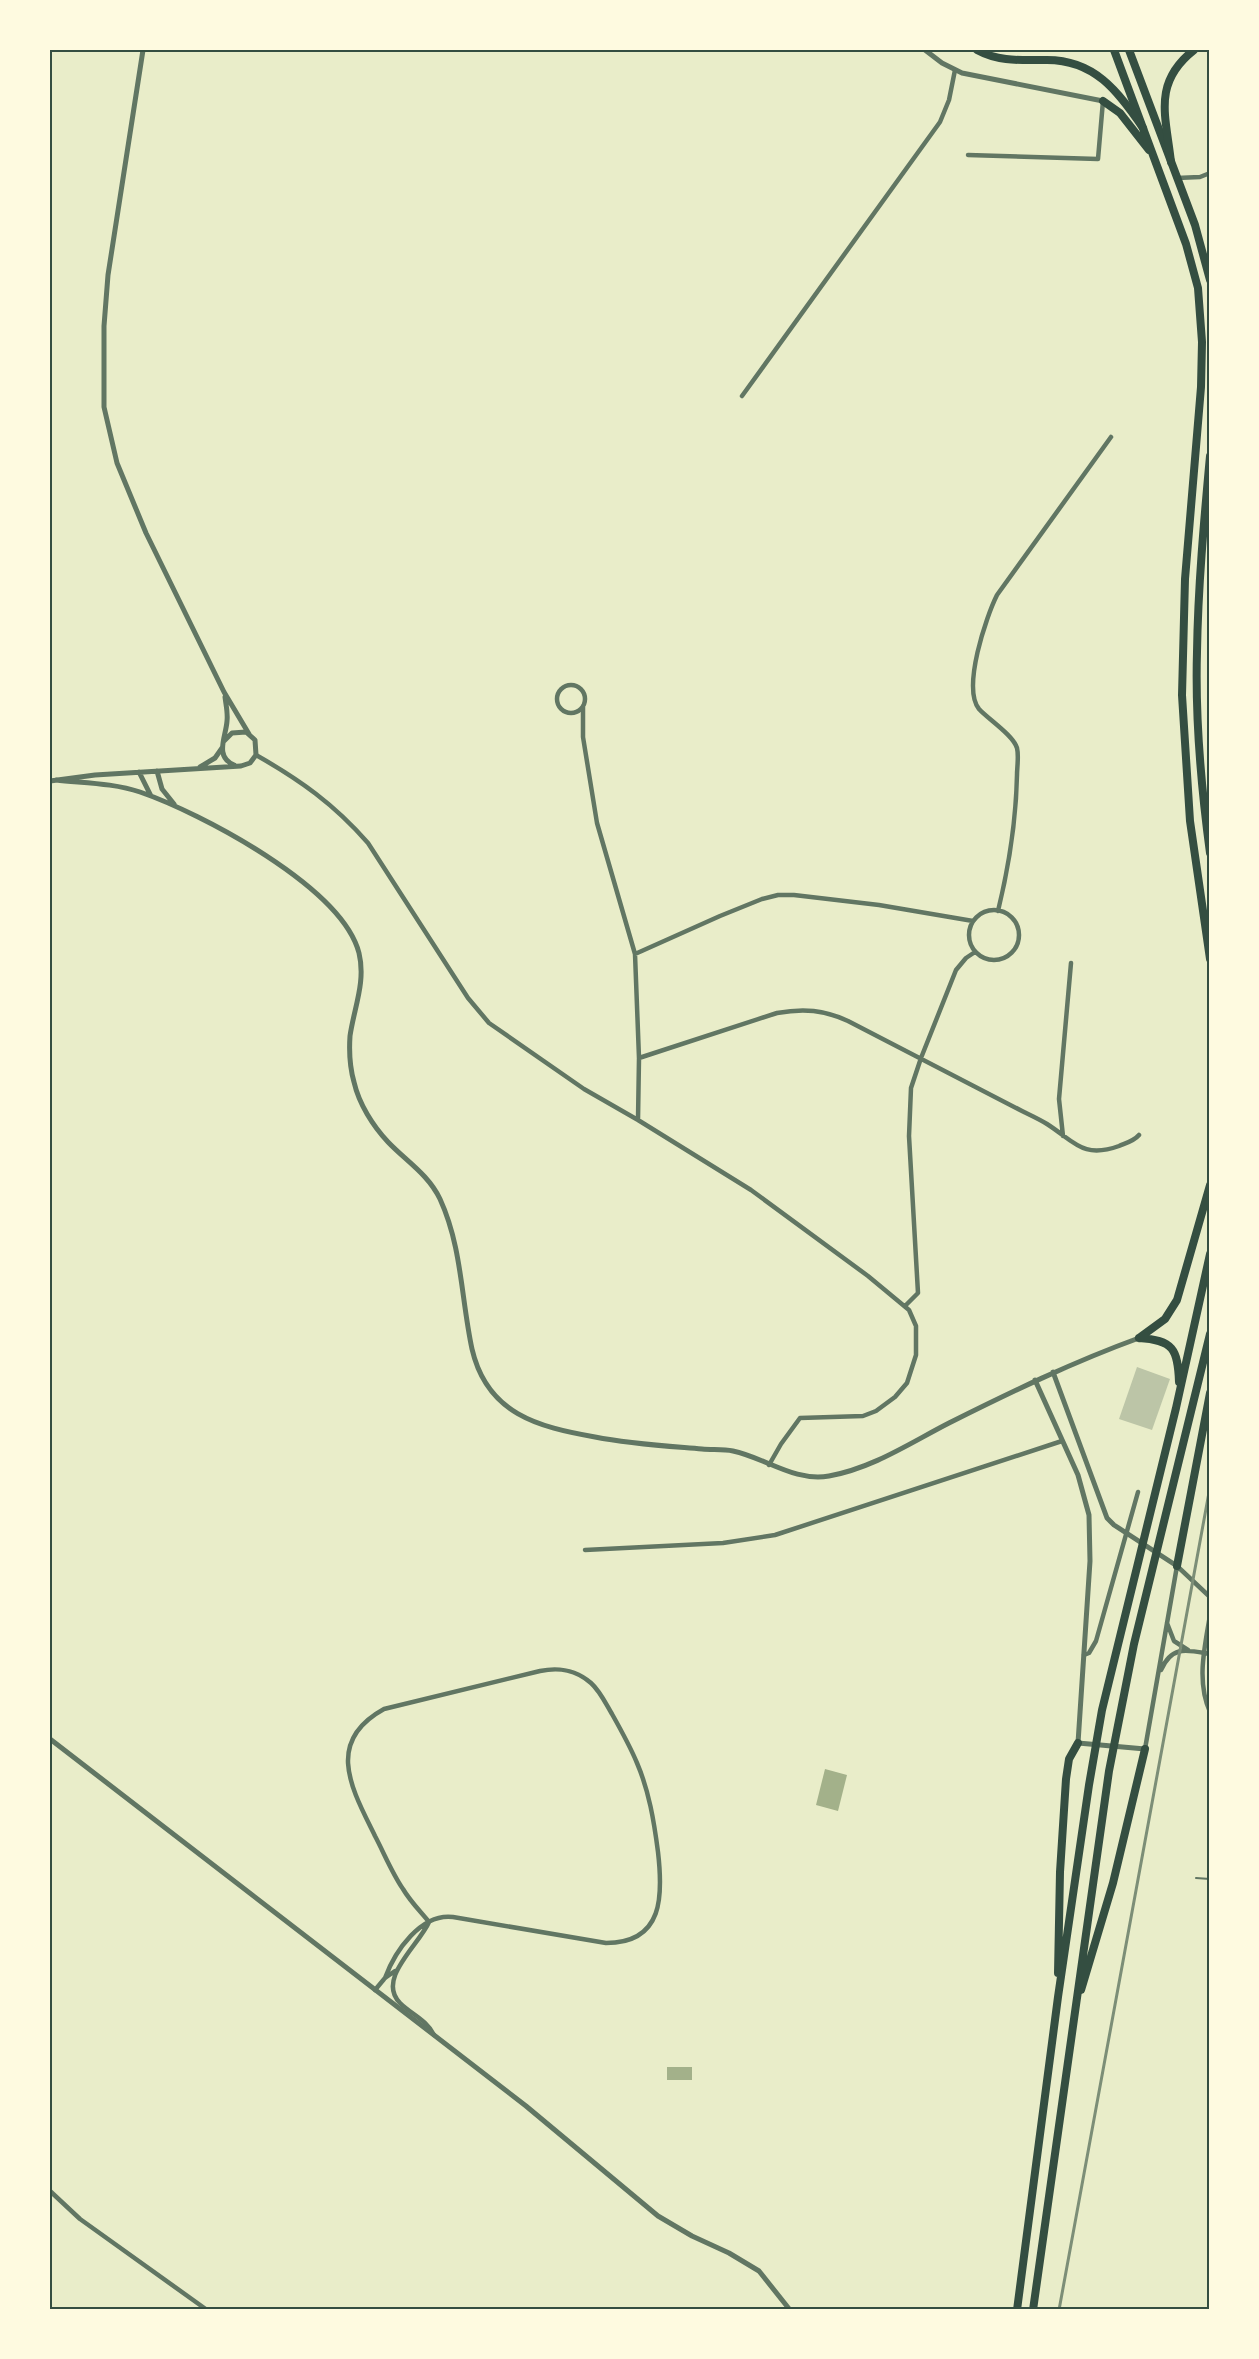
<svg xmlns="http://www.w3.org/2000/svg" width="1259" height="2359" viewBox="0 0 1259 2359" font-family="'Public Sans',sans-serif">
  <rect width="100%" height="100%" fill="#e9edc9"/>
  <path fill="#a3b18a" d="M 825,1769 L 847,1775 L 838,1811 L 816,1805 Z
    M 667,2067 L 692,2067 L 692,2080 L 667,2080 Z"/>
  <path fill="#bcc5a7" d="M 1137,1367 L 1170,1379 L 1152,1430 L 1119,1419 Z"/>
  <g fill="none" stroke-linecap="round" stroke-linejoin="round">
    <path stroke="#617663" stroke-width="2" d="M 1196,1878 L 1210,1879"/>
    <path stroke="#617663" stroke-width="4.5" d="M 968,155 L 1098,159 L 1103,101
      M 1177,178 L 1200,177 L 1210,173
      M 742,396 L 940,122 L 949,100 L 955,70
      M557 699a14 14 0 1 1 28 0a14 14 0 1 1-28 0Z
      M 583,706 L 583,737 L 597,823 L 635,954 L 639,1058 L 638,1120
      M 256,755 C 300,780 334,804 368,843 L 468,998 L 489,1023 L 584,1089 L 638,1120 L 751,1190 L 868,1276 L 909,1310 L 916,1326 L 916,1355 L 907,1383 L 895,1397 L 876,1411 L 863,1416 L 800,1418 L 781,1444 L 769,1465
      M969 935a25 25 0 1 1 50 0a25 25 0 1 1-50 0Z
      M 998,911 C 1009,866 1016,821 1017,775 C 1017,767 1019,756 1017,748 C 1013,735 988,719 979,709 C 962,688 986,617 997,595 L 1111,437
      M 635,954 L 720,916 L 762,899 L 778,895 L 794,895 L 879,905 L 973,921
      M 639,1058 L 777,1013 C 804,1008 824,1010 848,1021 L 1022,1111 C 1030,1115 1039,1119 1047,1124 C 1075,1142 1083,1159 1119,1146 C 1126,1143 1134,1141 1139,1135
      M 1063,1136 L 1059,1099 L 1071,963
      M 905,1306 L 918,1293 L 909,1136 L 911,1088 L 921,1058 L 956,970 L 966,958 L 975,952
      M 585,1550 L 723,1543 L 775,1535 L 1062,1441
      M 1177,1566 L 1210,1597
      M 1210,1615 C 1205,1646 1196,1681 1210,1712
      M 1167,1623 L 1174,1641 L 1188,1650
      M 1084,1655 L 1089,1653 L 1096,1641 L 1138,1492
      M 1161,1670 C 1172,1645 1187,1650 1210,1654
      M 1145,1749 L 1177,1566
      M 429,1922 C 419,1945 376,1979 400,2003 C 411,2014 427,2020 434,2035
      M 385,1978 C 395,1951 421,1913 453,1917 L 606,1943 C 664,1943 663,1895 658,1852 C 654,1821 649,1791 637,1763 C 630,1746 621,1730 612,1714 C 606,1704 600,1691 591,1683 C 576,1670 560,1667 540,1671 L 384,1709 C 324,1742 352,1789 375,1836 C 384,1853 392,1873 403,1889 C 410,1901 420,1911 429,1922
      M 375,1990 L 385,1978 L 395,1971
      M 50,2191 L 80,2219 L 207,2310"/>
    <path stroke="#617663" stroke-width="5" d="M 143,50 L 108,275 L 104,326 L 104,407 L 117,463 L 146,533 L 224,692 L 249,734
      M 925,50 L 942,63 L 962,73 L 1103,101
      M 225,697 C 226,705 228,713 227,721 C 226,737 214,756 234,765
      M 200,767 L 215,758 L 222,748
      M 157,771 L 162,789 L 174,804
      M 139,772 L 151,796
      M 56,780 C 83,783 114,783 140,792 C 201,813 342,887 359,953 C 366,982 354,1008 350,1036 C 349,1051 350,1068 354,1082 C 359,1104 373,1126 388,1142 C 406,1161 428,1174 440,1199 C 462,1247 461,1298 472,1349 C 487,1414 538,1427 595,1437 C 630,1444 666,1446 702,1449 C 712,1450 723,1449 733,1451 C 766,1458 794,1482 829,1476 C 873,1468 910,1443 949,1423 C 1011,1392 1073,1362 1139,1338
      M 50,781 L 95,775 L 241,766 L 250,763 L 256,755 L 255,740 L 246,732 L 232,733 L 224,741
      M 1053,1372 L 1107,1518 L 1114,1525 L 1177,1566
      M 1035,1380 L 1078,1475 L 1089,1515 L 1090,1561 L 1078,1743 L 1145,1749
      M 50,1739 L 526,2106 L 658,2216 L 692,2236 L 729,2253 L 759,2271 L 790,2310"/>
    <path stroke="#344e41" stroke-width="8" d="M 1114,50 L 1186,244 L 1198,288 L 1202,342 L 1201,387 L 1185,579 L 1182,695 L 1190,821 L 1210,959
      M 1129,50 L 1195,225 L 1210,280
      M 1103,101 L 1120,113 L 1149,150
      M 1210,456 C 1204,521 1198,587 1197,652 C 1195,719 1201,786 1210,853
      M 1139,1338 L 1165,1319 L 1177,1300 L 1210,1185
      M 1139,1338 C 1173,1340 1178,1349 1179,1382
      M 1177,1566 L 1210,1393
      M 1058,1973 L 1060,1872 L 1066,1779 L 1069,1759 L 1078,1743
      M 1081,1990 L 1113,1883 L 1145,1749
      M 1017,2310 L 1058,1997 L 1089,1785 L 1102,1710 L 1176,1408 L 1210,1254
      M 1033,2310 L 1109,1771 L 1134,1644 L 1210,1334"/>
    <path stroke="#344e41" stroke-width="8" d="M 977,50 C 999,62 1021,60 1045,60 C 1094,59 1118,91 1143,128
      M 1171,162 C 1166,116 1152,83 1194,50"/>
    <path stroke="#7c8e77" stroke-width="3" d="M 1210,641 L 1210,647
      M 1059,2310 L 1210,1487"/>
  </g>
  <rect width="1259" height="2359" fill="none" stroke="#fefae0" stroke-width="102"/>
  <rect x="51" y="51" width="1157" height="2257" fill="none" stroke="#344e41" stroke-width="2"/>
</svg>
